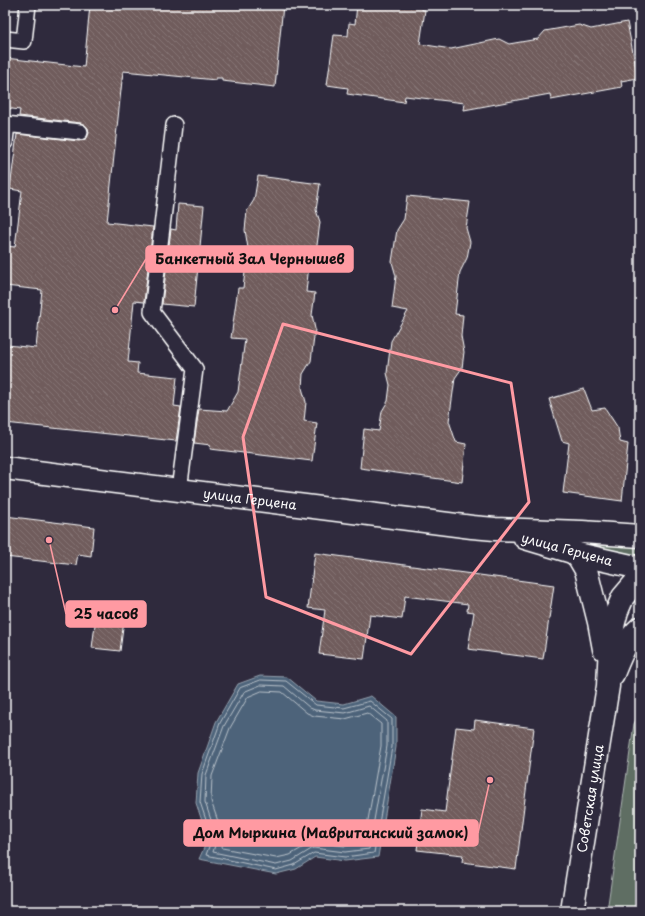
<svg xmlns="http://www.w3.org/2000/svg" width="645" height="916" viewBox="0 0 645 916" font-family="'Playpen Sans',sans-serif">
  <defs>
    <pattern id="grass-tufts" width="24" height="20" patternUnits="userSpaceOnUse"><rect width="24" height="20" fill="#5e6e64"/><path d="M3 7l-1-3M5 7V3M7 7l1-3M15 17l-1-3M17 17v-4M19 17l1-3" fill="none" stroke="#76847b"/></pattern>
    <pattern id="building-back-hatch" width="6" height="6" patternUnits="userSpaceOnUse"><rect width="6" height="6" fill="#6f5c5c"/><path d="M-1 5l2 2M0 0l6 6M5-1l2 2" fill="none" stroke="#857474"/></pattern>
  </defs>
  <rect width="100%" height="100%" fill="#2f2a3d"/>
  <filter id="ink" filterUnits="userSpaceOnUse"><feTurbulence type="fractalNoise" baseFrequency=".025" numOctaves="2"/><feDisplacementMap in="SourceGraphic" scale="8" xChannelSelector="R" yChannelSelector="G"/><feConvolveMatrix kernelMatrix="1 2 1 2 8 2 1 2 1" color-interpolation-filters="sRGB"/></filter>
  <g filter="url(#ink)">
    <path fill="url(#grass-tufts)" stroke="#aeb6b2" d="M 583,541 L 640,547 L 640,557 L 624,555 Z"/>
    <path fill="#5e6e64" stroke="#aeb6b2" d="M 640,711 L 640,911 L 607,911 L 634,724 Z"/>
    <path fill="#4e647a" stroke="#95a2af" d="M 260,676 L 287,677 L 316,701 L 344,704 L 371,696 L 396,717 L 396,747 L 378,857 L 345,861 L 315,857 L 296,869 L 276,874 L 199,859 L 208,839 L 196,803 L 198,773 L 216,722 L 238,684 Z"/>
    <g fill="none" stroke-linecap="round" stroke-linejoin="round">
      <path stroke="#b8c1ca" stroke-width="1" d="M 261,680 L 286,681 L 316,705 L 344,708 L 370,701 L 392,719 L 392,747 L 374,853 L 345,857 L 314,853 L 294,865 L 276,870 L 206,855 L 212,838 L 200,802 L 202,774 L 220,723 L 240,688 Z
        M 261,685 L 284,686 L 310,708 L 315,710 L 345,713 L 369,706 L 387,721 L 387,746 L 369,849 L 345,852 L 313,848 L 292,861 L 276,865 L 213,852 L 217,838 L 205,802 L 206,775 L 224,726 L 244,692 Z
        M 262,691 L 282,692 L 307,713 L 314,716 L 345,719 L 367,713 L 381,724 L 381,746 L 364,843 L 345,846 L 312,842 L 290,855 L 276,858 L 222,848 L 223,836 L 211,801 L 212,776 L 230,728 L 248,697 Z"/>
    </g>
    <path fill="url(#building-back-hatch)" stroke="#fff" d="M 90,5 L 283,5 L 275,87 L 222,81 L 222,78 L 216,78 L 216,80 L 123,71 L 107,222 L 153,227 L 144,302 L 134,301 L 128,362 L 138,363 L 137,373 L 177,377 L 174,406 L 181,407 L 176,441 L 5,423 L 5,360 L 7,345 L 36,348 L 42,290 L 5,286 L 5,246 L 15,247 L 22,191 L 10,189 L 17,134 L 79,141 L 83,140 L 87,138 L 89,133 L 88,128 L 85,125 L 81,123 L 19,116 L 20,110 L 5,108 L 5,58 L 84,67 Z
      M 357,5 L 423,5 L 422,10 L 425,10 L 420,44 L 451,49 L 499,39 L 509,44 L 538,39 L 545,31 L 579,25 L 591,29 L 627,22 L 638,78 L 621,81 L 622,87 L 551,100 L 550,94 L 464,110 L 465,103 L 405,96 L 404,102 L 347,94 L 348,88 L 327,85 L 334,35 L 348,36 L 349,23 L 355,24 Z
      M 258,176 L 320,184 L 316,210 L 320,222 L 316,253 L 309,265 L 306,292 L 315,293 L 312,315 L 315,329 L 311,361 L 303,374 L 302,388 L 306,402 L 304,421 L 317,423 L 312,461 L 210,449 L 211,445 L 194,443 L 199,409 L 227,411 L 238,392 L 245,339 L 231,338 L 238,288 L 243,288 L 248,248 L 245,230 L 247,211 L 254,200 Z
      M 407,196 L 470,202 L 466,228 L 470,242 L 467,258 L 460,272 L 455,314 L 463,315 L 461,336 L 464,352 L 462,368 L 455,378 L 449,421 L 456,442 L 466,444 L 462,482 L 360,468 L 364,429 L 379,431 L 382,411 L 388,401 L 390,385 L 387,373 L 391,341 L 408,311 L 392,308 L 396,276 L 392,262 L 396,236 L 397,230 L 404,219 Z
      M 178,204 L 204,206 L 194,307 L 162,304 L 171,229 L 176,230 Z
      M 584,389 L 592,410 L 605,408 L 618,428 L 620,442 L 628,444 L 622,501 L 563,493 L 569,443 L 562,441 L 549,399 Z
      M 5,516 L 94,527 L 91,556 L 78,554 L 76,565 L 5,557 Z
      M 315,553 L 554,585 L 543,659 L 468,649 L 474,612 L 467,611 L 468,604 L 405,596 L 402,619 L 370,615 L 364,659 L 319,654 L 325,610 L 308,608 Z
      M 97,609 L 125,613 L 120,651 L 92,648 Z
      M 475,720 L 534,728 L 516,869 L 462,862 L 463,855 L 417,850 L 422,809 L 445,812 L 456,727 L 474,729 Z"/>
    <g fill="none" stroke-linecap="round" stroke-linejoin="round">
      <g stroke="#fff" stroke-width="18">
        <path id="lane" d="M 5,39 L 24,41 L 28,5
          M 5,124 L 80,132
          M 174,125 L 152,312 L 195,369 L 179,490
          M 5,142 L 7,124"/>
      </g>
      <g stroke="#fff" stroke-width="25">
        <g id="secondary">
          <path id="s1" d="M 5,468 L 472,527 L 495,529 L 582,532 L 640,536"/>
          <path d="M 525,538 L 582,555 L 640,568"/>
          <path d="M 573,552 L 579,558 L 586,570 L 599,622 L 604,649"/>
          <path d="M 613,674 C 620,657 626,640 640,628"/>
          <path id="s2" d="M 572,911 L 608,686 L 610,644 L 614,622 L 617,611 L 623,597 L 640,577"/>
        </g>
      </g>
      <use href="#lane" stroke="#2f2a3d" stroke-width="15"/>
      <use href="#secondary" stroke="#2f2a3d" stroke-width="22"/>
    </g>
  </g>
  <path fill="none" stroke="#ff9aa2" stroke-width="3" stroke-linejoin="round" d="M 283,324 L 511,383 L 529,502 L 411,654 L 266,597 L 243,437 Z"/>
  <g text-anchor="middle" stroke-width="3.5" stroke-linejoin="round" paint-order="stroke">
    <g font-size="13" fill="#fff" stroke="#2f2a3d">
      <text dy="5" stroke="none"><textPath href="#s1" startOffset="247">улица Герцена</textPath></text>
      <text transform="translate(567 549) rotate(15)" y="5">улица Герцена</text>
      <text dy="5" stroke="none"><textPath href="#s2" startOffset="114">Советская улица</textPath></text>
    </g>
  </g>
  <path fill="none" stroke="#ff9aa2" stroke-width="1.5" d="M115 310L146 259M49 540L66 614M490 780L478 833"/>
  <g fill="#ff9aa2" stroke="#2f2a3d" stroke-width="1.5">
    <circle cx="115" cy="310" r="4"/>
    <circle cx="49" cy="540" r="4"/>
    <circle cx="490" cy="780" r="4"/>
  </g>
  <g fill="#ff9aa2" stroke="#ff9aa2" stroke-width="1.5">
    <rect x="146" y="246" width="207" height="26" rx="4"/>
    <rect x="66" y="601" width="80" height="26" rx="4"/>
    <rect x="184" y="820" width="294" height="26" rx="4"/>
  </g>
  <g font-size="14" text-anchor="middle" font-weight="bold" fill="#111">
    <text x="250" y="264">Банкетный Зал Чернышев</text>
    <text x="106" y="619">25 часов</text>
    <text x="331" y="838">Дом Мыркина (Мавританский замок)</text>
  </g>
  <rect width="645" height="916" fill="none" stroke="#2f2a3d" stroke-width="20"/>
  <rect x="10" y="10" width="625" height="896" fill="none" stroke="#fff" stroke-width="1.5" filter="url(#ink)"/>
</svg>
